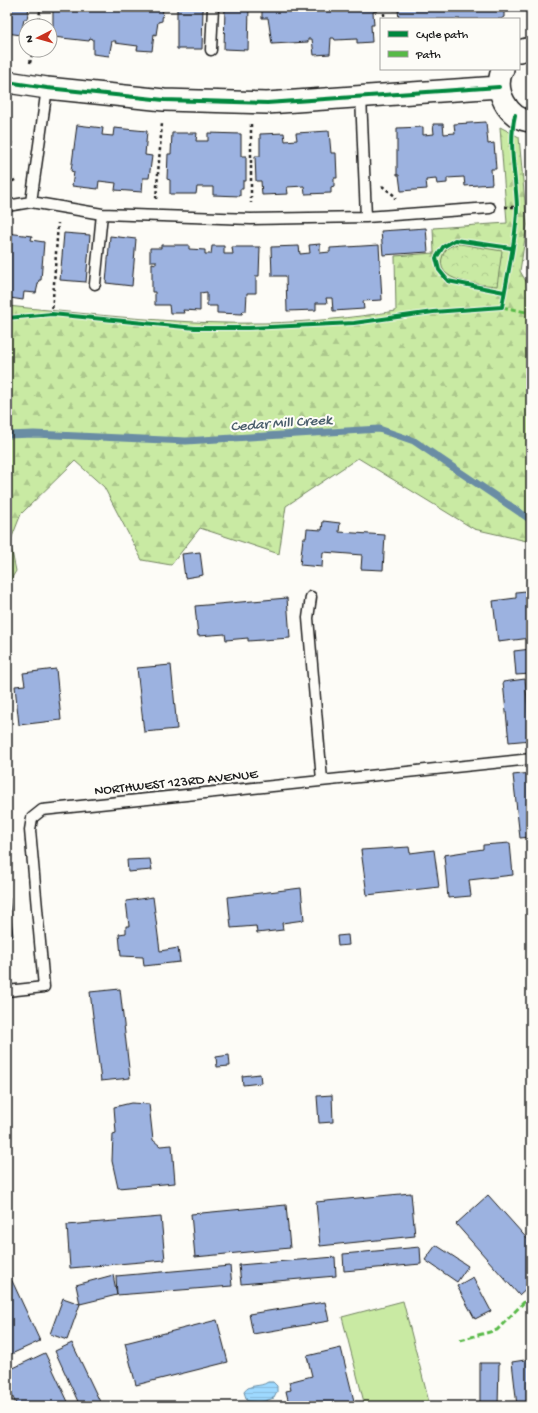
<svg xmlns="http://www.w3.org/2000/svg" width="538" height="1413" viewBox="0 0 538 1413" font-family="'Gochi Hand',sans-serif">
  <defs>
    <pattern id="forest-firs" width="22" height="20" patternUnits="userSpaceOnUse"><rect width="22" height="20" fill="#c9eaa3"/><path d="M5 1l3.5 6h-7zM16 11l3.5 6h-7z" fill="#acc88c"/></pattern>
    <pattern id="park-crowns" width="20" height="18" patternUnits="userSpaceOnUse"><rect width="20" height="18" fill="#c9eaa3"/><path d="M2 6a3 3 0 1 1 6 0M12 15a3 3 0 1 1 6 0" fill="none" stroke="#acc88c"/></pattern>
    <pattern id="water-rules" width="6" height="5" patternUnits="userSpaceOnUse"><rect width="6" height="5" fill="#9ed9ff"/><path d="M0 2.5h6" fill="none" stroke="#88bada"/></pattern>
  </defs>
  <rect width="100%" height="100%" fill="#fdfcf7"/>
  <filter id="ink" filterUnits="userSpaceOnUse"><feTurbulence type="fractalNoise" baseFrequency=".025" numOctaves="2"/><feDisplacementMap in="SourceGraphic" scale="8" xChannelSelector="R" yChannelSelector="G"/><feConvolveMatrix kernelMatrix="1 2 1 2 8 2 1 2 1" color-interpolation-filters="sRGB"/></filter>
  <g filter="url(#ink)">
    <path fill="url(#forest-firs)" stroke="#728360" d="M 500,127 L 519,137 L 527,225 L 520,271 L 531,290 L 531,542 L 474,529 L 358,458 L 286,506 L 279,554 L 200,528 L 171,565 L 142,560 L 104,487 L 75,461 L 21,514 L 10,542 L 16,571 L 7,586 L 7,306 C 92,314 179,325 265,323 C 309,322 352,318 396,311 L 395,256 L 434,253 L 433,228 L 507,223 Z"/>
    <path fill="url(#park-crowns)" stroke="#728360" d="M 460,244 L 502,251 L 497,286 C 480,284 432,283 443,255 C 446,247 452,245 460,244 Z"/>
    <path fill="#c9eaa3" stroke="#728360" d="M 403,1301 L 430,1406 L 365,1406 L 342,1317 Z"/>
    <path fill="url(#water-rules)" stroke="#6a8da4" d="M 268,1382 L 273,1382 L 277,1386 L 277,1392 L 274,1398 L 259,1403 L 247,1401 L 244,1392 C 250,1383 259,1388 268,1382 Z"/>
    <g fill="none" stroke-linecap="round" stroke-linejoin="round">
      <path stroke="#6a8da4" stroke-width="7" d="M 7,435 L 34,434 L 186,441 L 379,429 L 414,441 L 531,520"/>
    </g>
    <path fill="#9cb2e0" stroke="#1c1c1c" d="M 7,7 L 29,7 L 27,19 L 24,19 L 21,35 L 7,33 Z
      M 48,7 L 163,7 L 162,21 L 158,22 L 156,35 L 154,34 L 152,51 L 137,50 L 138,46 L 115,43 L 116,41 L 112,41 L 109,56 L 93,54 L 93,39 L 90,38 L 89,41 L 53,37 L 53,10 L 48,9 Z
      M 177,7 L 203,7 L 202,49 L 177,49 Z
      M 225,7 L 249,7 L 248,50 L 224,49 Z
      M 262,7 L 376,7 L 377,11 L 373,12 L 374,25 L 371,25 L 372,42 L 357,43 L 357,39 L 335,40 L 334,38 L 331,38 L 330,54 L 314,55 L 312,39 L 308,39 L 308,42 L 272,44 L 268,18 L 262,18 Z
      M 393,7 L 504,7 L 504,17 L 501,19 L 399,19 L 398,10 L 393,10 Z
      M 7,119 L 11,119 L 7,140 Z
      M 486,122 L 488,144 L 494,143 L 496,169 L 491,169 L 492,184 L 465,186 L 464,177 L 447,178 L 447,183 L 437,184 L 436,179 L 426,180 L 427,189 L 401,191 L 399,175 L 397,175 L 397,128 L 423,127 L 423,135 L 434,134 L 433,124 L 443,124 L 444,134 L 455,133 L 454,124 Z
      M 77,125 L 103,128 L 102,135 L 113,136 L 114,128 L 147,131 L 145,155 L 152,156 L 149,178 L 143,178 L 142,192 L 115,190 L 116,183 L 99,181 L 98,189 L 72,186 L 74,172 L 71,171 Z
      M 329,131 L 331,153 L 336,153 L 337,178 L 334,178 L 334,186 L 331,187 L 331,193 L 305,194 L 304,186 L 287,187 L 288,194 L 262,195 L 261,181 L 256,181 L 255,156 L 260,156 L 260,134 L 284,133 L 285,141 L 297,140 L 296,133 Z
      M 172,133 L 197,133 L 196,141 L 208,141 L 208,133 L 241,134 L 241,156 L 246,156 L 246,181 L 243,181 L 243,189 L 240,189 L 240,196 L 213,195 L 213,187 L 197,187 L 196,194 L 170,194 L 170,180 L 167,179 L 168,154 L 171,154 Z
      M 7,141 L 12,142 L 8,167 L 7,167 Z
      M 426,228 L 428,252 L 383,255 L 381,231 Z
      M 7,233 L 32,236 L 31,240 L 44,242 L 41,280 L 39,280 L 36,293 L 24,292 L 23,300 L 10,298 L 10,296 L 7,295 Z
      M 64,233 L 90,235 L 86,282 L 60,280 Z
      M 110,236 L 136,239 L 132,286 L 106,283 Z
      M 320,244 L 320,253 L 330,252 L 330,248 L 379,245 L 382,300 L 363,301 L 364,309 L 333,311 L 332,298 L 326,298 L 327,303 L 316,303 L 316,310 L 287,311 L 286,276 L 272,276 L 271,247 L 299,246 L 300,254 L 310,253 L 309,245 Z
      M 161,245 L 189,245 L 189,249 L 205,250 L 205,254 L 211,254 L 212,246 L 224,246 L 224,254 L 233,254 L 232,247 L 260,247 L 259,276 L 256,276 L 256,293 L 247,293 L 246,311 L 243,311 L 242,314 L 217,313 L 217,306 L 207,306 L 207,292 L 200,293 L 200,311 L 183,310 L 184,313 L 170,313 L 169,305 L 155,305 L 155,292 L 152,292 L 152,263 L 156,264 L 156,261 L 150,261 L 150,248 L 161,248 Z
      M 323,521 L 340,523 L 339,532 L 385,535 L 383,570 L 361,569 L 362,555 L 323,552 L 322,567 L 300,565 L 303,538 L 306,538 L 307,529 L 322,530 Z
      M 200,552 L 203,575 L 185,578 L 182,554 Z
      M 526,591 L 527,597 L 531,596 L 531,638 L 498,642 L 493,601 L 516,598 L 516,592 Z
      M 287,598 L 290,638 L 248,641 L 248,638 L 226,640 L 225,634 L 198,636 L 195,606 Z
      M 531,649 L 531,674 L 516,675 L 514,651 Z
      M 171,665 L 177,729 L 144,732 L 137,668 Z
      M 56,669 L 61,720 L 19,725 L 15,686 L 25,685 L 23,673 Z
      M 525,679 L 531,740 L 509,742 L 503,682 Z
      M 531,773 L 531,837 L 520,838 L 513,775 Z
      M 510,843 L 513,875 L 469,880 L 471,896 L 448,898 L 444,855 L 483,849 L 483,845 Z
      M 409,847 L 410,853 L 434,850 L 439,887 L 367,895 L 361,850 Z
      M 150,859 L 152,870 L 128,872 L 127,860 Z
      M 301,888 L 304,920 L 282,923 L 283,930 L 257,933 L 256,926 L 231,928 L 228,897 Z
      M 153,897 L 160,951 L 178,948 L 180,962 L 144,966 L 143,957 L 121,956 L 119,934 L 126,933 L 126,926 L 129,926 L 126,901 Z
      M 9,898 L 13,936 L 7,937 L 7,899 Z
      M 348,935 L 349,945 L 338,946 L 337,936 Z
      M 120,989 L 130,1078 L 101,1081 L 90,992 Z
      M 229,1055 L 230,1066 L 217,1067 L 216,1057 Z
      M 260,1074 L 261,1083 L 243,1085 L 242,1076 Z
      M 332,1095 L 333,1122 L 319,1123 L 317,1096 Z
      M 131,1103 L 149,1104 L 153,1140 L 160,1146 L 172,1145 L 175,1183 L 118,1188 L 112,1161 L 113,1134 L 116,1133 L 114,1107 Z
      M 411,1193 L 415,1236 L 320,1246 L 316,1202 Z
      M 488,1195 L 531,1243 L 531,1284 L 519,1295 L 456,1224 Z
      M 286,1205 L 290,1248 L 195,1257 L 191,1214 Z
      M 161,1217 L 165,1260 L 70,1268 L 67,1225 Z
      M 436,1245 L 468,1266 L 457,1282 L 425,1260 Z
      M 420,1247 L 421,1264 L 344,1271 L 343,1254 Z
      M 335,1257 L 336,1276 L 241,1284 L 239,1265 Z
      M 230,1266 L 232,1286 L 117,1295 L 116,1276 Z
      M 7,1270 L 40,1341 L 7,1356 Z
      M 113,1275 L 117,1295 L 80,1304 L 76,1285 Z
      M 473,1277 L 491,1311 L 475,1319 L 457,1286 Z
      M 63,1298 L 80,1304 L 67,1340 L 50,1334 Z
      M 325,1302 L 329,1321 L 253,1334 L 249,1314 Z
      M 217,1320 L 228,1362 L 136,1385 L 125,1343 Z
      M 72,1343 L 102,1406 L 80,1406 L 55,1351 Z
      M 341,1348 L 355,1405 L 295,1406 L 294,1403 L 289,1404 L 286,1391 L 291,1390 L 289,1382 L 312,1376 L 307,1356 Z
      M 45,1353 L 70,1406 L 17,1406 L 7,1385 L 7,1371 Z
      M 531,1359 L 531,1406 L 517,1406 L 512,1362 Z
      M 480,1363 L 499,1363 L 498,1406 L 480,1406 Z"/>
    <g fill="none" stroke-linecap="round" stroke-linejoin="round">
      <g stroke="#1c1c1c" stroke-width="13">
        <path id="service" d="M 211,50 L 213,7
          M 361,96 L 366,217
          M 31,202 L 47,88
          M 7,206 L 31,202 L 102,214 L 251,219 L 366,217 L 490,208
          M 95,284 L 102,214
          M 311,597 L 308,618 L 322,780
          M 7,991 L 44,987 L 30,830 L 32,818 L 42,810 L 531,759"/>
      </g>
      <g stroke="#1c1c1c" stroke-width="24">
        <path id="minor" d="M 519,51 L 531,48
          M 503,69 C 492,89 508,120 531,121
          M 7,82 L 47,88 L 164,100 L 267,103 L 499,87"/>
      </g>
      <path stroke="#1c1c1c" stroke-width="2.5" stroke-dasharray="3 3" stroke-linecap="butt" d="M 384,7 L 384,19
        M 37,26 L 41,7
        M 30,63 L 33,50
        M 251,124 L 251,203
        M 7,184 L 17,179
        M 382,186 L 395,196 L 395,199
        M 156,199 L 162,123
        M 505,207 L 517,207
        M 52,314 L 58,223"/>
      <use href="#service" stroke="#fdfcf7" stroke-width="10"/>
      <use href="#minor" stroke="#fdfcf7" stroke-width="21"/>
      <path stroke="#58b947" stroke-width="3" stroke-dasharray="6 3" stroke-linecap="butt" d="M 502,307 L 531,313
        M 460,1340 L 497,1330 L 531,1295"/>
      <g stroke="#fdfcf7" stroke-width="6">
        <path id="cycleway" d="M 7,82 L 47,88 L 164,100 L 267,103 L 499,87
          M 504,292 L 448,281 L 439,270 L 436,258 L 443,247 L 455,240 L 511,248
          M 7,318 L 52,314 L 195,328 L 248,328 L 354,323 L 433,312 L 502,307 C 507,276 517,237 517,207 C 516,176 508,145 515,115"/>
      </g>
      <use href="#cycleway" stroke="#00873e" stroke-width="4"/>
    </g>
  </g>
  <g text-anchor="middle" stroke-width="4" stroke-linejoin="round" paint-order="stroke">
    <g font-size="14" fill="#1c1c1c" stroke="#fdfcf7">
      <text transform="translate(176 781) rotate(-6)" y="5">NORTHWEST 123RD AVENUE</text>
    </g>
    <g font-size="15" font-style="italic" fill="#4a5e6b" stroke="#fdfcf7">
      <text transform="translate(281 422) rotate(-4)" y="5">Cedar Mill Creek</text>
    </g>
  </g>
  <rect width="538" height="1413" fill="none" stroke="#fdfcf7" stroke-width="24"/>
  <rect x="12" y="12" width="514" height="1389" fill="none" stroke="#1c1c1c" stroke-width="1.5" filter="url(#ink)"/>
  <rect x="380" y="18" width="140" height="52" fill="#fdfcf7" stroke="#a3a29f"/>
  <rect x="388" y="31" width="20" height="6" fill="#00873e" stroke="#a3a29f"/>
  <text x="416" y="38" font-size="12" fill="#1c1c1c">Cycle path</text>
  <rect x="388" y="51" width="20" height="6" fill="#58b947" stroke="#a3a29f"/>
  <text x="416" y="58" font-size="12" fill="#1c1c1c">Path</text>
  <g transform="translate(38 38) rotate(264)"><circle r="19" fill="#fdfcf7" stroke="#a3a29f"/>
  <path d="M0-3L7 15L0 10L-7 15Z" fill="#c8321e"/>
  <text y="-6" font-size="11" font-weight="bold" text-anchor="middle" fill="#1c1c1c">N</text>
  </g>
</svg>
